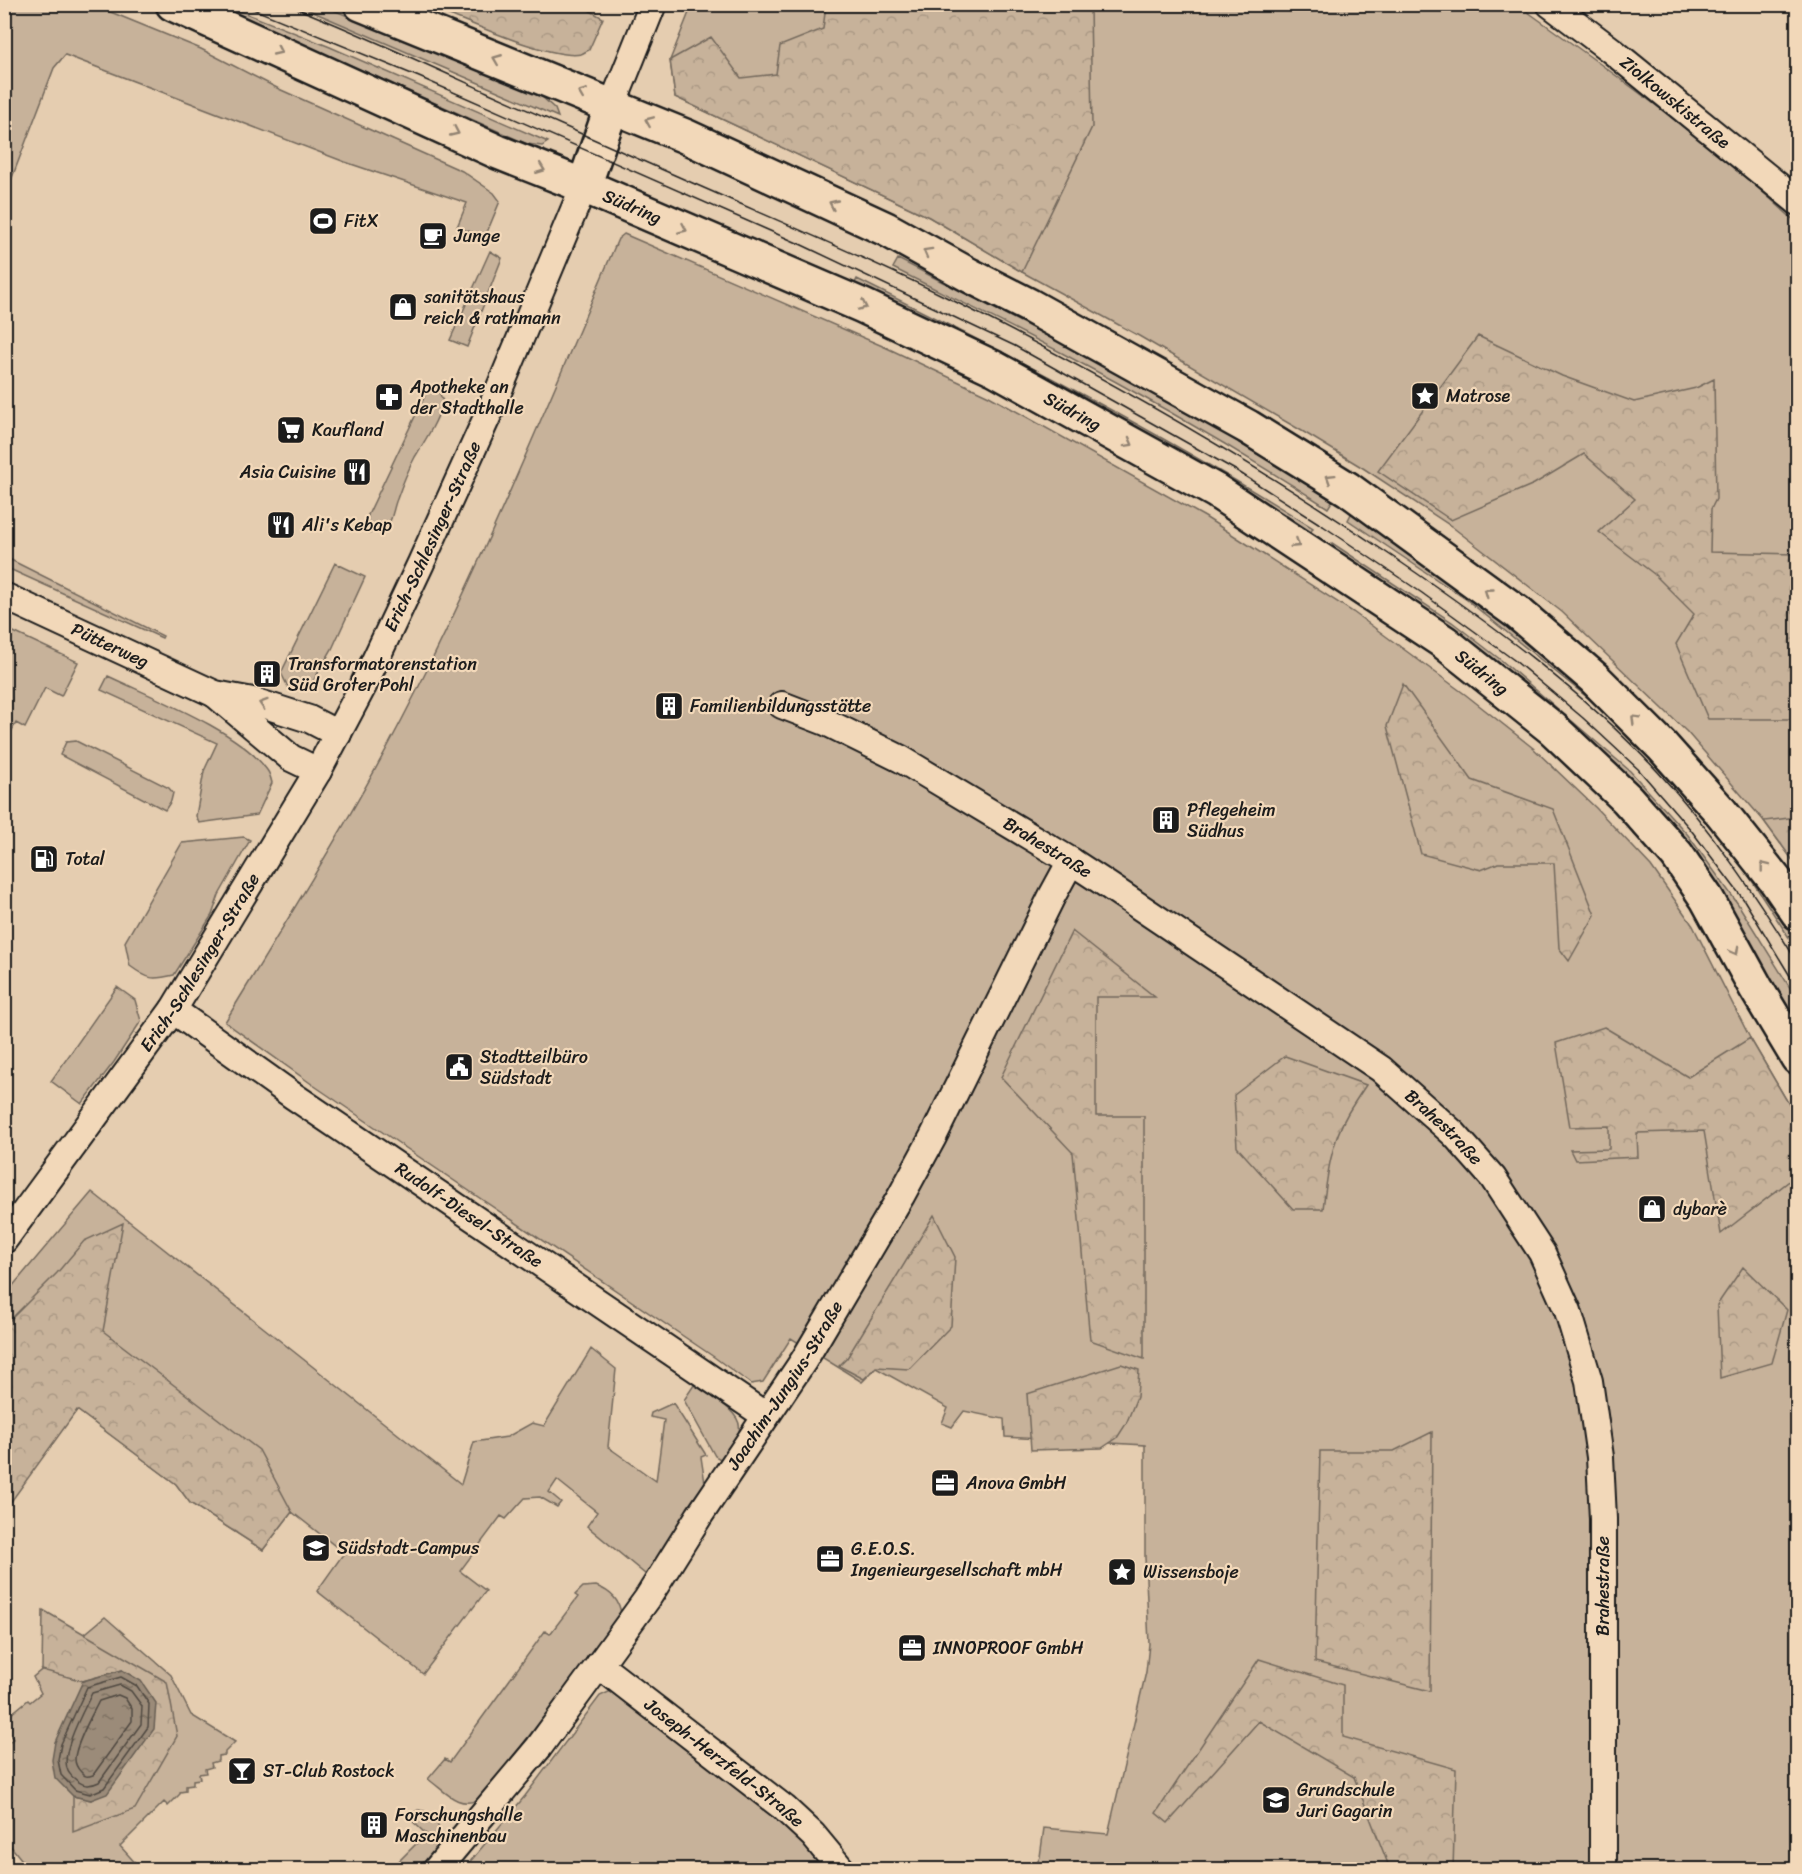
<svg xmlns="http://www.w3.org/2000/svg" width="1802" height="1874" viewBox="0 0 1802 1874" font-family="Sriracha,sans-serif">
  <defs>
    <pattern id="forest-crowns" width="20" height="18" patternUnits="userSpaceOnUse" patternTransform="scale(1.5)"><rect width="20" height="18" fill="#c7b29a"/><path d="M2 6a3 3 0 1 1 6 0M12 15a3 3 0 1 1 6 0" fill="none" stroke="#aa9884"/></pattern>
    <pattern id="water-ripples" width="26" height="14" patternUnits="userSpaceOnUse" patternTransform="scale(1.5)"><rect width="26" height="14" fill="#9b8b79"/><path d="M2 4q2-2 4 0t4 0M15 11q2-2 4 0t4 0" fill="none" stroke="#7e7162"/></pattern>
  </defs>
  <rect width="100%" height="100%" fill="#e5cdb0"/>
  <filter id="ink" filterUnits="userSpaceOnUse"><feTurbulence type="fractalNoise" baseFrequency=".0167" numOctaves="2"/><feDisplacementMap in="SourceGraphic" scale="12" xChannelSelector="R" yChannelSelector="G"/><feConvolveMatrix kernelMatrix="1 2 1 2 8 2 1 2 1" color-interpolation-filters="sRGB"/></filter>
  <g filter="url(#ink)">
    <path fill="#c7b29a" stroke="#72675b" stroke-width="1.5" d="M 91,4 L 201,49 L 279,89 L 462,171 L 494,193 L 500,201 L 485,237 L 457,227 L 467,203 L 345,162 L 65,55 L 54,68 L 5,196 L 5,5 Z
      M 206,5 L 225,5 L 330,47 L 548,142 L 542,146 L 527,144 L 312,48 Z
      M 297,5 L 321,5 L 539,94 L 555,109 L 558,117 Z
      M 692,5 L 1518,5 C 1614,73 1711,143 1797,223 L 1797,866 L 1764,821 L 1687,732 L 1562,612 L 1451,526 L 1363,468 L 1302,431 L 1139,336 L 1022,272 L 929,217 L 675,97 L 670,60 Z
      M 624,234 L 887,348 L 989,396 L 1205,517 L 1353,612 L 1466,695 L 1533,748 L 1596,808 L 1651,866 L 1693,926 L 1750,1038 L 1797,1118 L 1797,1869 L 1034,1869 L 1040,1857 L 1044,1828 L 1108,1834 L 1146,1672 L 1149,1644 L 1145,1557 L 1145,1445 L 1005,1437 L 1004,1419 L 964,1411 L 952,1427 L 942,1423 L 948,1408 L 876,1368 L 862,1382 L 791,1338 L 763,1382 L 751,1384 L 714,1357 L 313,1085 L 225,1022 C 295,907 367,793 426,672 C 496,530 556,384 618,239 Z
      M 490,251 L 502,258 L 467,347 L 450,340 Z
      M 898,259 L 1156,392 L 1333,500 L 1328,508 C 1241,452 1152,400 1060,352 C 1005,323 949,296 893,268 Z
      M 857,279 C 1012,356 1166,435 1313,528 L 1307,539 L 852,289 Z
      M 430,385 L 440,394 L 443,402 C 437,422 426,439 415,457 C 408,470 402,485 397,499 C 393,508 392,524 385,529 C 379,533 372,533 366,532 L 368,515 Z
      M 1353,510 L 1472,596 L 1593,697 L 1658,764 L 1588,698 L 1467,600 L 1348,520 Z
      M 1332,543 L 1452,622 L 1501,660 L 1630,771 L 1688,835 L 1738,904 L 1797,999 L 1797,1022 L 1697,863 L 1326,552 Z
      M 5,557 L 163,636 L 162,638 L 5,567 Z
      M 335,563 L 365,577 L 332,649 L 310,687 L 295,691 L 289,689 L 281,673 Z
      M 5,628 L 78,662 L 61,696 L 45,688 L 25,728 L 16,723 L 5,743 Z
      M 108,676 C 152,697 240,731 267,770 C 270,774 271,779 272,783 L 257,815 L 199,823 L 196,816 L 204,771 L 217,743 L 101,690 Z
      M 76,741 L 169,788 L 173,793 L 171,801 L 165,810 L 60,755 L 66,742 Z
      M 244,837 L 250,840 L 219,895 L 212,915 L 174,975 C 152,980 149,980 130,966 L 125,942 L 182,843 Z
      M 1747,873 L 1783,915 L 1797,936 L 1797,950 Z
      M 117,987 L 135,1000 L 141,1021 L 114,1062 L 82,1104 L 51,1081 Z
      M 92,1192 L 461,1484 L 474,1442 L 507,1437 L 532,1423 L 544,1426 L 591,1349 L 616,1369 L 608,1447 L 656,1481 L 664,1420 L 650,1417 L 651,1413 L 673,1403 L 706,1455 L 701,1457 L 705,1483 L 673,1540 L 656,1565 L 645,1574 L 587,1526 L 597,1512 L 557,1480 L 549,1492 L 561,1502 L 557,1507 L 540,1497 L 525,1498 L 506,1519 L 501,1516 L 460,1571 L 486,1591 L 423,1674 L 317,1591 L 344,1553 L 292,1512 L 263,1550 L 190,1503 L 176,1484 L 77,1410 L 5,1504 L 5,1295 Z
      M 694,1385 C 707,1394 744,1412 739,1431 C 737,1440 727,1451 722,1460 L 715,1456 L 684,1400 Z
      M 596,1586 C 610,1591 620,1599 621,1615 L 481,1799 C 458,1810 446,1792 428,1779 L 445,1759 L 450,1762 L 545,1631 L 550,1634 L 578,1597 L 575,1595 L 583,1587 Z
      M 105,1617 L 171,1675 L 191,1715 L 235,1742 L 225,1752 L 225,1755 L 218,1756 L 218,1761 L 211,1763 L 212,1767 L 205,1769 L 206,1773 L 199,1774 L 200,1779 L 193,1780 L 193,1785 L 186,1786 L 186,1791 L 180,1792 L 180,1794 L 168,1806 L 164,1802 L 120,1846 L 140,1868 L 138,1869 L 29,1869 L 5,1839 L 5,1746 L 13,1739 L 5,1728 L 5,1719 L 28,1700 L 30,1702 L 41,1693 L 33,1677 Z
      M 615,1689 L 795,1830 L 830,1870 L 463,1870 L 525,1796 L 600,1696 Z
      M 418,1810 C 436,1811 443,1829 438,1846 C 434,1855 427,1863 421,1869 L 390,1870 L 426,1834 L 408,1817 Z"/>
    <path fill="url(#forest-crowns)" stroke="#72675b" stroke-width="1.5" d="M 440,4 L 580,5 L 603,18 L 589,50 C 586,51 584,53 581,54 C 551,60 470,22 439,11 Z
      M 826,5 L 1090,5 L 1092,127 L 1022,272 L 929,217 L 675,97 L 670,60 L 711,37 L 741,78 L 776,74 L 780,46 L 823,29 Z
      M 1478,336 L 1562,376 L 1634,402 L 1696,388 L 1714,379 L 1716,499 L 1711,509 L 1710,552 L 1797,554 L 1797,725 L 1793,719 L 1708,719 L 1676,644 L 1694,614 L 1654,574 L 1599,532 L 1635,499 L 1584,454 L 1534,484 L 1451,520 L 1378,471 Z
      M 1403,684 L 1472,780 L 1553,809 L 1595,915 L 1569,961 L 1559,948 L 1554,863 L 1498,863 L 1481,870 L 1421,854 L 1387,726 Z
      M 1797,817 L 1798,817 L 1797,866 L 1764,821 Z
      M 1072,931 L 1155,997 L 1096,997 L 1096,1116 L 1144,1116 L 1144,1359 L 1090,1340 L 1073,1153 L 1001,1077 Z
      M 1604,1027 L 1688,1077 L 1750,1038 L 1797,1118 L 1797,1175 L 1721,1234 L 1704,1131 L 1637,1133 L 1638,1157 L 1575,1160 L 1570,1150 L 1609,1149 L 1609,1126 L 1570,1127 L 1556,1043 Z
      M 1285,1056 L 1366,1085 C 1360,1094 1354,1103 1348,1113 C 1331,1142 1327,1176 1323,1209 L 1293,1209 L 1237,1147 L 1234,1095 Z
      M 934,1215 L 955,1257 L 951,1326 L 909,1369 L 876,1367 L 864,1379 L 839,1366 L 847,1358 Z
      M 123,1223 L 103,1331 L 259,1450 L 292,1512 L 263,1550 L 190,1503 L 176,1484 L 77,1410 L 5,1510 L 5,1325 L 57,1273 L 84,1241 Z
      M 1743,1267 L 1787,1310 L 1772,1363 L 1720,1378 L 1717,1305 Z
      M 1121,1364 L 1139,1370 L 1137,1397 L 1126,1424 L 1117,1438 L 1102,1448 L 1031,1450 L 1027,1394 Z
      M 1432,1432 L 1430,1691 L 1315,1662 L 1320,1451 L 1394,1451 Z
      M 43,1610 L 167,1682 L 177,1736 L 135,1809 L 73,1832 L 73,1796 L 91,1800 L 122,1670 L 83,1681 L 42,1670 Z
      M 1259,1659 L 1343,1685 L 1343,1737 L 1456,1769 L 1453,1869 L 1390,1869 L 1354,1777 L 1259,1721 L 1168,1823 L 1156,1813 Z"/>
    <path fill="url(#water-ripples)" stroke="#685f54" stroke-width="1.5" d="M 122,1670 L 141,1681 L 156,1703 L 154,1729 L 107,1794 L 91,1800 L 73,1796 L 55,1778 L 52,1760 L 55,1742 L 83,1681 Z"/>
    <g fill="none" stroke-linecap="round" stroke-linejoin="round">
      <path stroke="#4f4841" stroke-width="1.5" d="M 121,1677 L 137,1686 L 149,1704 L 148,1727 L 104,1788 L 90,1794 L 75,1790 L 61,1775 L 58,1760 L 61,1744 L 87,1687 Z
        M 120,1685 L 131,1691 L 142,1706 L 141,1724 L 99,1782 C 89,1787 82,1786 74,1778 C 73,1778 68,1772 68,1771 C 59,1754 84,1710 92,1693 Z
        M 118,1695 L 125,1698 L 132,1709 L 132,1721 L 93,1775 C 87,1777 85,1777 81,1772 C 77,1768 75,1765 75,1759 C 75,1745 92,1715 99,1701 Z"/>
      <g stroke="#1c1c1c" stroke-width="30">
        <g id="minor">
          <path id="s1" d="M 1550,4 L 1611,50 L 1798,202"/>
          <path d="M 612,106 L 653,4"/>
          <path id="s2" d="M 4,596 L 215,694 L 253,701 L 309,719 L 338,734"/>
          <path d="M 215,694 L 291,758 L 318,771"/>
          <path id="s3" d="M 782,705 L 826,722 L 901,759 L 1071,861 L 1100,880 L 1381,1069 L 1454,1134 L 1493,1178 L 1542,1253 L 1568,1311 L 1589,1381 L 1600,1457 L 1603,1519 L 1603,1870"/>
          <path id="s4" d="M 173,1010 L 292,1095 L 766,1416"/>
          <path id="s5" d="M 4,1240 L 173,1010 L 318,771 L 363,686 L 421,563 L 493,404 L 584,186"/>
          <path id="s6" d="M 599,1665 L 784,1808 L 813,1835 L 842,1870"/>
          <path id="s7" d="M 436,1870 L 539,1747 L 599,1665 L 647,1599 L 699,1516 L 804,1360 L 901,1196 L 933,1137 L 1052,896 L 1071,861"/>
        </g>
      </g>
      <g stroke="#1c1c1c" stroke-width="38">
        <g id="major">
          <path id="s8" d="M 173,4 L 498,152 L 584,186 L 863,306 L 994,368 L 1216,491 L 1444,642 L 1553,729 L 1627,799 L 1677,855 L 1707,899 L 1756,988 L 1798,1058"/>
          <path d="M 361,4 L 685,136 L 886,229 L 969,275 L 1030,306 L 1248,427 L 1348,489 L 1518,613 L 1594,678 L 1662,746 L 1721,812 L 1776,881 L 1798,913"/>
          <path d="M 584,186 L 612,106"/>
        </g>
      </g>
      <use href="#minor" stroke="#f2d8b9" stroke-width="26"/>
      <use href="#major" stroke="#f2d8b9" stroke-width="33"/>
      <path stroke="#1c1c1c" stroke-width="1.5" d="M 241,4 L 419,77 L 802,245 L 1015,346 L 1237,471 L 1323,526 L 1422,593 L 1514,660 L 1583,718 L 1638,769 L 1691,830 L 1744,900 L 1798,989
        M 286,4 C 354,31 421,62 487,92 C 554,122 621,151 688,181 C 774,219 861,255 946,297 C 1102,375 1253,461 1396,559 C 1487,621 1583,691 1658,772 C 1712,830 1756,896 1798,963"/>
    </g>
    <defs><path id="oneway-chevron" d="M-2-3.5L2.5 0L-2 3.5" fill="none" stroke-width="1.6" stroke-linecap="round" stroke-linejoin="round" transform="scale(1.5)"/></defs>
    <g stroke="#928372">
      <use href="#oneway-chevron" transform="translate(278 51) rotate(25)"/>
      <use href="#oneway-chevron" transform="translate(497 59) rotate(-158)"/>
      <use href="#oneway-chevron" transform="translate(582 93) rotate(-158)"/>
      <use href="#oneway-chevron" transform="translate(649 121) rotate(-157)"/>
      <use href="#oneway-chevron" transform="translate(455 132) rotate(25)"/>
      <use href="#oneway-chevron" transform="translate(541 169) rotate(21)"/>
      <use href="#oneway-chevron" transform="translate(833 204) rotate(-155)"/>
      <use href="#oneway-chevron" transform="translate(683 229) rotate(24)"/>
      <use href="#oneway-chevron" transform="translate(927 252) rotate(-151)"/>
      <use href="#oneway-chevron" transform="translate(863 306) rotate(24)"/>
      <use href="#oneway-chevron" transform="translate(1129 443) rotate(29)"/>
      <use href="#oneway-chevron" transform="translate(1330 478) rotate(-148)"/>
      <use href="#oneway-chevron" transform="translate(1296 544) rotate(33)"/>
      <use href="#oneway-chevron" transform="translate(1488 592) rotate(-144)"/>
      <use href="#oneway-chevron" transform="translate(263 704) rotate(-162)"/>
      <use href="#oneway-chevron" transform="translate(1635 719) rotate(-135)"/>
      <use href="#oneway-chevron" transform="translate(1764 866) rotate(-128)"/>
      <use href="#oneway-chevron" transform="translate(1735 951) rotate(61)"/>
    </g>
  </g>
  <defs>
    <g id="stadium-square" transform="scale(1.5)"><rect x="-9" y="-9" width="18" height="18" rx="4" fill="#1c1c1c" stroke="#f2d8b9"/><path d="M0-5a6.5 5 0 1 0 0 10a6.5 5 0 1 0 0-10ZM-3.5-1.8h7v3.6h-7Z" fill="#fff"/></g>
    <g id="cafe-square" transform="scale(1.5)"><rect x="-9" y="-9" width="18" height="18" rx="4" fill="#1c1c1c" stroke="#f2d8b9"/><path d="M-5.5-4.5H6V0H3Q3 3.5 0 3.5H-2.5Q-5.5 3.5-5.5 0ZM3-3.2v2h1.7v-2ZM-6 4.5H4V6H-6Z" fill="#fff"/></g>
    <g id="shop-square" transform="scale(1.5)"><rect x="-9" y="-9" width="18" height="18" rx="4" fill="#1c1c1c" stroke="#f2d8b9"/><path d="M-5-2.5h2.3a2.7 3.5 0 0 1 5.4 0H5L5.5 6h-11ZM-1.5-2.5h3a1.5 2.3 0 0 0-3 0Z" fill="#fff"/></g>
    <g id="sight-square" transform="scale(1.5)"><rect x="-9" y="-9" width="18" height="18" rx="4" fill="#1c1c1c" stroke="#f2d8b9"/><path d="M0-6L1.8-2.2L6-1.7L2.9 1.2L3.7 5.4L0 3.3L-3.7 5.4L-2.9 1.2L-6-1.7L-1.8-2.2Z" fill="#fff"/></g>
    <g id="pharmacy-square" transform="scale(1.5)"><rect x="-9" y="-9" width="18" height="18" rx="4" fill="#1c1c1c" stroke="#f2d8b9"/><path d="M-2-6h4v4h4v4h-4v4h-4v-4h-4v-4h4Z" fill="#fff"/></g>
    <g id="supermarket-square" transform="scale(1.5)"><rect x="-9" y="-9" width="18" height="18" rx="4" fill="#1c1c1c" stroke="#f2d8b9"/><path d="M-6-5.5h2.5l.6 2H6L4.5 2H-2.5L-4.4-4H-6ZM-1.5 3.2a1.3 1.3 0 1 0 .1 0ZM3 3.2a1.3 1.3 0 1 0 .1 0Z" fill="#fff"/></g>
    <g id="restaurant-square" transform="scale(1.5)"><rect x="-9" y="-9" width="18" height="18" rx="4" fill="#1c1c1c" stroke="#f2d8b9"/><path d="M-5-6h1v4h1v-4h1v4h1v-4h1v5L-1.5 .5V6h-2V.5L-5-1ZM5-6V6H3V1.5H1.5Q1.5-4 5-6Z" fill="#fff"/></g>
    <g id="building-square" transform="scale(1.5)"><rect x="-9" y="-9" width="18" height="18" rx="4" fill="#1c1c1c" stroke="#f2d8b9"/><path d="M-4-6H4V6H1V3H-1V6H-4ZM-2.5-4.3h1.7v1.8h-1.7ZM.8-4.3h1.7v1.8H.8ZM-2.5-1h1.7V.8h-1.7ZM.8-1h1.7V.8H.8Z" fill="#fff"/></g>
    <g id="fuel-square" transform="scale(1.5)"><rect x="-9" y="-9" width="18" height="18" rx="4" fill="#1c1c1c" stroke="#f2d8b9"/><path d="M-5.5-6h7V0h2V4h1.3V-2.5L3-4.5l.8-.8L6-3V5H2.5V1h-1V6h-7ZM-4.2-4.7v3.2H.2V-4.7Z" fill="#fff"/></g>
    <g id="civic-square" transform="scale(1.5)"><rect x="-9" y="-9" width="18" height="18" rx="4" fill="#1c1c1c" stroke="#f2d8b9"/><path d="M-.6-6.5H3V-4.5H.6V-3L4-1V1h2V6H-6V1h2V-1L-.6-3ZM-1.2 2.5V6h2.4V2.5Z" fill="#fff"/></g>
    <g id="office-square" transform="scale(1.5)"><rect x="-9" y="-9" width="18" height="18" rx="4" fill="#1c1c1c" stroke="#f2d8b9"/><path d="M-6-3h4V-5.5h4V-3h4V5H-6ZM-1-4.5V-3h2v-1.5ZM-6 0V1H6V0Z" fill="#fff"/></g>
    <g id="university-square" transform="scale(1.5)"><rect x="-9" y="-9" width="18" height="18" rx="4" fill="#1c1c1c" stroke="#f2d8b9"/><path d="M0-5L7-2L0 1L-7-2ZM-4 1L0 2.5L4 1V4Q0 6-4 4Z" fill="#fff"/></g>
    <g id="bar-square" transform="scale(1.5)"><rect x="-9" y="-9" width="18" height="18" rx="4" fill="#1c1c1c" stroke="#f2d8b9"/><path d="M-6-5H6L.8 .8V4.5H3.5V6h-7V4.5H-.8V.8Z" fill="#fff"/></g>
    <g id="school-square" transform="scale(1.5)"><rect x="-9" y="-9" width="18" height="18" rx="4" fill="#1c1c1c" stroke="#f2d8b9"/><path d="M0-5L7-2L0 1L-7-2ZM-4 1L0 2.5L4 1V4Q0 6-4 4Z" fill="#fff"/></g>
  </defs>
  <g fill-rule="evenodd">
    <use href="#stadium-square" x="323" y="221"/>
    <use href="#cafe-square" x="433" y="236"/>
    <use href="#shop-square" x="403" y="307"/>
    <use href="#sight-square" x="1425" y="396"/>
    <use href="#pharmacy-square" x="389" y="397"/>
    <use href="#supermarket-square" x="291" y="430"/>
    <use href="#restaurant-square" x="357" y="472"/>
    <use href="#restaurant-square" x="281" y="525"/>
    <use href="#building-square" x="267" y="674"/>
    <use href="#building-square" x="669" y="706"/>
    <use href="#building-square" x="1166" y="820"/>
    <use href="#fuel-square" x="44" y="859"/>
    <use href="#civic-square" x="459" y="1067"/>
    <use href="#shop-square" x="1652" y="1209"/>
    <use href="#office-square" x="945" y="1483"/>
    <use href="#university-square" x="316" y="1548"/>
    <use href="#office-square" x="830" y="1559"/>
    <use href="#sight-square" x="1122" y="1572"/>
    <use href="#office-square" x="912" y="1648"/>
    <use href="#bar-square" x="242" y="1771"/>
    <use href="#school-square" x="1276" y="1800"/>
    <use href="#building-square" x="374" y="1825"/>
  </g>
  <g text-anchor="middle" stroke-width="4.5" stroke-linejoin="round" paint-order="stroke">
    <g font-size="18" fill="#1c1c1c" stroke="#f2d8b9">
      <text dy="6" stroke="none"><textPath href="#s1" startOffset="159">Ziolkowskistraße</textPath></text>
      <text dy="6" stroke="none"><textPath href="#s8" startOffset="502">Südring</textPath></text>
      <text dy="6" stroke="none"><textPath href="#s8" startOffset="988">Südring</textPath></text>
      <text dy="6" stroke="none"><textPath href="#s5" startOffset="826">Erich-Schlesinger-Straße</textPath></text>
      <text dy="6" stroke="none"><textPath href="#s2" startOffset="117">Pütterweg</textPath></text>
      <text dy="6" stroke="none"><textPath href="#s8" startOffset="1474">Südring</textPath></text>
      <text dy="6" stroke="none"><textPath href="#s3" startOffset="302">Brahestraße</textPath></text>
      <text dy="6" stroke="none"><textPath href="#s5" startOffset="340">Erich-Schlesinger-Straße</textPath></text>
      <text dy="6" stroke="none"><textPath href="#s3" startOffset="788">Brahestraße</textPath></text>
      <text dy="6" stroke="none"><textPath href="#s4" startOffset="360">Rudolf-Diesel-Straße</textPath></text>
      <text dy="6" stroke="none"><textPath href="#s7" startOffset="598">Joachim-Jungius-Straße</textPath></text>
      <text transform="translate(1603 1586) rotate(-90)" y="6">Brahestraße</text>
      <text dy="6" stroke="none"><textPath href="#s6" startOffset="159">Joseph-Herzfeld-Straße</textPath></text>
    </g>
    <g font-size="18" fill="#1c1c1c" stroke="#f2d8b9" text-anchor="start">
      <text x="344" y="227">FitX</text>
      <text x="454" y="242">Junge</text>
      <text x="424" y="303">sanitätshaus<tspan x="424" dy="21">reich &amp; rathmann</tspan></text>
      <text x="410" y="393">Apotheke an<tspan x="410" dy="21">der Stadthalle</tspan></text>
      <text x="1446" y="402">Matrose</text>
      <text x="312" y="436">Kaufland</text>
      <text x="336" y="478" text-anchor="end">Asia Cuisine</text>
      <text x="302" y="531">Ali's Kebap</text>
      <text x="288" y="670">Transformatorenstation<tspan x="288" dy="21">Süd Groter Pohl</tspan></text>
      <text x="690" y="712">Familienbildungsstätte</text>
      <text x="1187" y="816">Pflegeheim<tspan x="1187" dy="21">Südhus</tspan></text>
      <text x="65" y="865">Total</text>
      <text x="480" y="1063">Stadtteilbüro<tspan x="480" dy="21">Südstadt</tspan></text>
      <text x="1673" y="1215">dybarè</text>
      <text x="966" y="1489">Anova GmbH</text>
      <text x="337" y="1554">Südstadt-Campus</text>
      <text x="851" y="1555">G.E.O.S.<tspan x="851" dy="21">Ingenieurgesellschaft mbH</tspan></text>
      <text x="1143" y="1578">Wissensboje</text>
      <text x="933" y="1654">INNOPROOF GmbH</text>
      <text x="263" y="1777">ST-Club Rostock</text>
      <text x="1297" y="1796">Grundschule<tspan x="1297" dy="21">Juri Gagarin</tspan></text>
      <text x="395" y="1821">Forschungshalle<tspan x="395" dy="21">Maschinenbau</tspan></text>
    </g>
  </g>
  <rect width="1802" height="1874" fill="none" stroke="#f2d8b9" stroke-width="24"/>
  <rect x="12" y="12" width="1778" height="1850" fill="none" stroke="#1c1c1c" stroke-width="2" filter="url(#ink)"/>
</svg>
